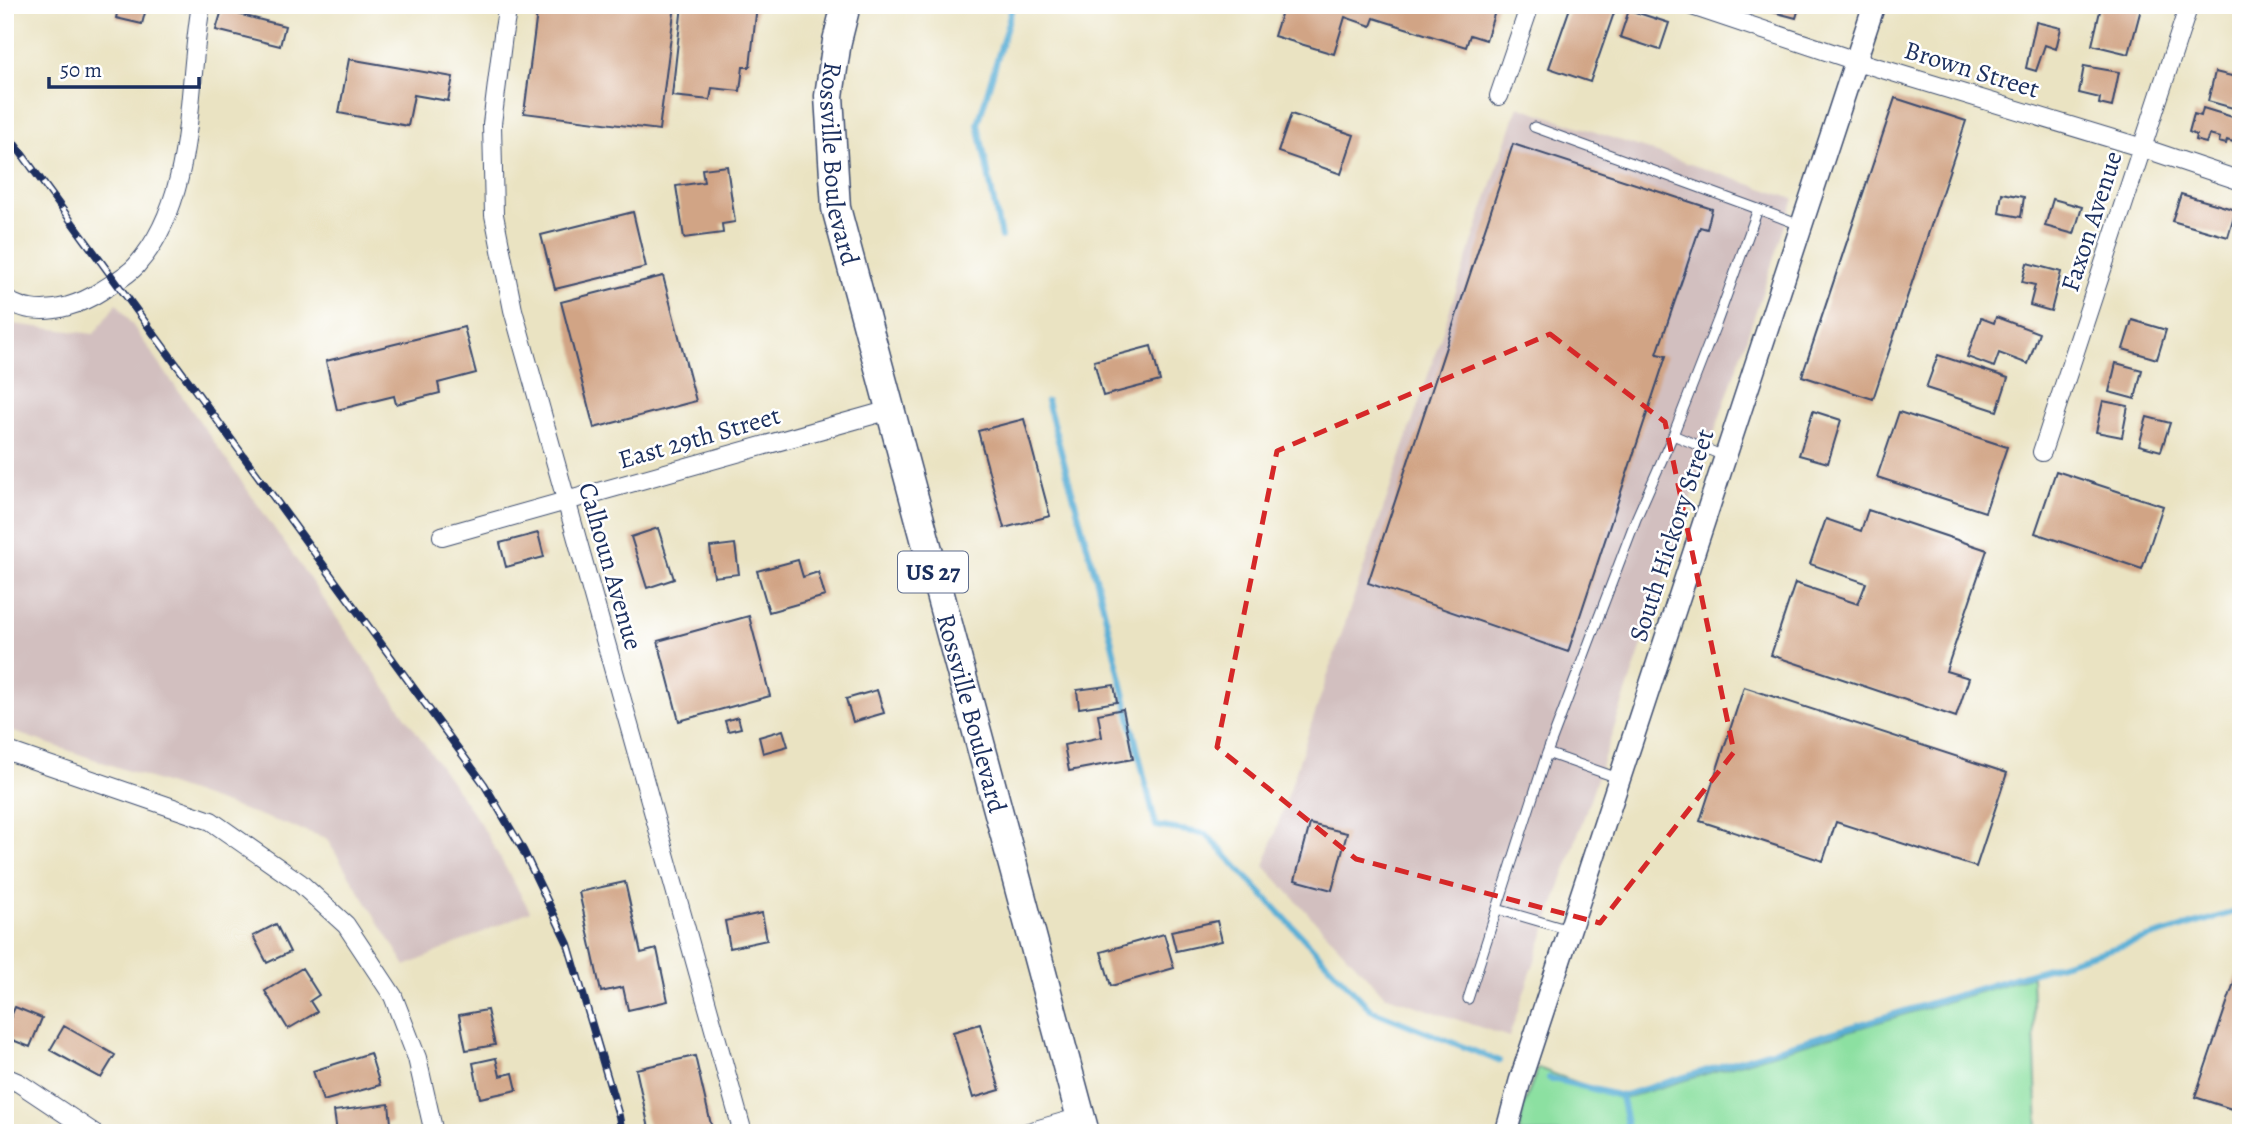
<svg xmlns="http://www.w3.org/2000/svg" width="2246" height="1138" viewBox="0 0 2246 1138" font-family="Alegreya,serif">
  <rect width="100%" height="100%" fill="#fff"/>
  <filter id="ink" filterUnits="userSpaceOnUse"><feTurbulence type="fractalNoise" baseFrequency=".0143" numOctaves="2"/><feDisplacementMap in="SourceGraphic" scale="14" xChannelSelector="R" yChannelSelector="G"/><feConvolveMatrix kernelMatrix="1 2 1 2 8 2 1 2 1" color-interpolation-filters="sRGB"/></filter>
  <filter id="wash" filterUnits="userSpaceOnUse"><feTurbulence type="fractalNoise" baseFrequency=".00686" numOctaves="4" result="noise"/><feDisplacementMap in="SourceGraphic" scale="28" xChannelSelector="R" yChannelSelector="G"/><feGaussianBlur stdDeviation="1.57" result="paint"/><feColorMatrix in="noise" values="0 0 0 0 0 0 0 0 0 0 0 0 0 0 0 0 0 1.4 0 .05"/><feComposite in="paint" operator="in"/></filter>
  <g filter="url(#wash)">
    <rect width="100%" height="100%" fill="#eae3c2"/>
    <path fill="#d2bfbf" d="M 1518,106 L 1794,199 L 1509,1037 L 1384,995 L 1264,866 Z
      M 117,303 L 482,826 L 530,911 L 406,966 L 326,838 L 5,729 L 5,323 L 94,334 Z"/>
    <path fill="#8ce0a1" stroke="#548880" stroke-width="2" d="M 2032,976 L 2038,1133 L 1519,1133 L 1524,1105 L 1538,1068 L 1622,1099 Z"/>
    <g fill="none" stroke-linecap="round" stroke-linejoin="round">
      <path stroke="#5aafd6" stroke-width="6" d="M 1001,237 L 978,124 L 1013,5
        M 1047,401 L 1098,585 L 1156,826 L 1206,834 L 1371,1010 L 1499,1061
        M 1549,1078 L 1621,1096 L 2241,910
        M 1621,1096 L 1629,1133"/>
    </g>
    <g id="blocks">
      <path fill="#d1a485" d="M 119,5 L 147,5 L 142,24 L 116,18 Z
        M 538,5 L 675,5 L 659,130 L 524,113 Z
        M 682,5 L 757,5 L 750,67 L 743,67 L 740,91 L 712,88 L 710,100 L 672,96 Z
        M 1284,5 L 1497,5 L 1486,40 L 1470,35 L 1466,47 L 1374,18 L 1371,26 L 1345,17 L 1334,54 L 1274,36 Z
        M 1571,5 L 1601,5 L 1615,10 L 1590,82 L 1549,68 Z
        M 1763,5 L 1800,5 L 1796,18 L 1762,9 Z
        M 2094,5 L 2142,5 L 2129,54 L 2092,45 L 2100,11 L 2093,9 Z
        M 222,10 L 285,26 L 280,46 L 216,30 Z
        M 1629,10 L 1669,23 L 1660,50 L 1620,37 Z
        M 2036,22 L 2061,28 L 2056,49 L 2045,45 L 2036,71 L 2026,68 Z
        M 349,59 L 453,77 L 448,101 L 414,95 L 408,126 L 339,113 Z
        M 2084,66 L 2119,72 L 2112,107 L 2099,104 L 2100,98 L 2079,93 Z
        M 2215,72 L 2240,78 L 2233,108 L 2208,101 Z
        M 1895,98 L 1966,121 L 1873,399 L 1802,376 Z
        M 2203,108 L 2239,119 L 2233,142 L 2227,140 L 2226,144 L 2219,142 L 2220,138 L 2209,135 L 2206,143 L 2195,140 L 2196,135 L 2189,132 L 2194,114 L 2201,116 Z
        M 1291,114 L 1354,135 L 1341,174 L 1278,152 Z
        M 1513,144 L 1712,209 L 1707,229 L 1700,227 L 1657,354 L 1666,356 L 1568,652 L 1368,583 Z
        M 727,166 L 735,222 L 722,224 L 723,233 L 684,238 L 676,186 L 704,182 L 702,169 Z
        M 2002,193 L 2024,197 L 2021,217 L 1999,213 Z
        M 2181,194 L 2236,210 L 2228,237 L 2172,221 Z
        M 2053,199 L 2082,207 L 2074,234 L 2045,226 Z
        M 633,212 L 646,267 L 555,289 L 541,235 Z
        M 2027,263 L 2061,272 L 2051,311 L 2030,305 L 2035,285 L 2022,282 Z
        M 663,276 L 696,401 L 594,428 L 561,302 Z
        M 1996,317 L 2039,333 L 2028,364 L 1999,353 L 1994,367 L 1967,357 L 1981,318 L 1994,323 Z
        M 2132,320 L 2166,330 L 2157,359 L 2123,349 Z
        M 464,327 L 476,373 L 438,383 L 440,393 L 396,404 L 394,396 L 337,410 L 326,361 Z
        M 1151,346 L 1160,381 L 1103,396 L 1094,361 Z
        M 1938,355 L 2008,378 L 1997,411 L 1926,388 Z
        M 2116,363 L 2142,370 L 2135,399 L 2109,392 Z
        M 2103,401 L 2128,406 L 2122,437 L 2096,432 Z
        M 1813,411 L 1841,420 L 1828,463 L 1799,455 Z
        M 1899,412 L 2007,447 L 1985,512 L 1877,477 Z
        M 2147,417 L 2170,423 L 2161,451 L 2139,445 Z
        M 1024,419 L 1050,516 L 1004,528 L 978,431 Z
        M 2056,471 L 2163,506 L 2142,569 L 2035,533 Z
        M 1868,510 L 1987,550 L 1946,671 L 1969,678 L 1956,717 L 1771,655 L 1795,583 L 1858,604 L 1866,583 L 1810,564 L 1826,519 L 1861,531 Z
        M 658,528 L 674,579 L 647,588 L 631,537 Z
        M 538,533 L 544,557 L 506,567 L 500,543 Z
        M 735,544 L 739,574 L 714,577 L 710,547 Z
        M 798,560 L 803,577 L 818,572 L 825,596 L 769,612 L 757,571 Z
        M 749,616 L 770,696 L 679,721 L 658,641 Z
        M 1114,685 L 1117,702 L 1079,708 L 1077,690 Z
        M 1744,687 L 2007,773 L 1976,867 L 1836,822 L 1823,861 L 1700,821 Z
        M 877,690 L 884,713 L 853,722 L 846,699 Z
        M 1123,709 L 1133,759 L 1069,771 L 1064,745 L 1102,737 L 1098,714 Z
        M 738,717 L 741,728 L 728,731 L 725,721 Z
        M 783,730 L 788,746 L 763,753 L 759,737 Z
        M 1310,824 L 1347,833 L 1332,890 L 1295,880 Z
        M 625,882 L 641,953 L 657,949 L 668,1001 L 628,1010 L 623,987 L 601,992 L 579,892 Z
        M 762,913 L 767,940 L 730,948 L 725,921 Z
        M 1217,921 L 1222,941 L 1176,951 L 1171,931 Z
        M 276,924 L 290,952 L 267,963 L 253,936 Z
        M 1164,934 L 1174,968 L 1111,986 L 1101,952 Z
        M 2241,962 L 2241,1112 L 2195,1097 Z
        M 302,968 L 319,995 L 310,1001 L 317,1012 L 288,1029 L 265,991 Z
        M 15,1007 L 42,1018 L 30,1047 L 5,1037 L 5,1030 Z
        M 487,1010 L 495,1045 L 466,1050 L 459,1015 Z
        M 980,1024 L 1000,1090 L 973,1098 L 953,1032 Z
        M 64,1026 L 115,1055 L 101,1078 L 50,1050 Z
        M 370,1053 L 380,1085 L 323,1101 L 313,1071 Z
        M 695,1056 L 713,1133 L 650,1133 L 636,1069 Z
        M 496,1058 L 500,1076 L 513,1073 L 517,1090 L 480,1098 L 473,1063 Z
        M 389,1104 L 391,1123 L 386,1123 L 387,1133 L 337,1133 L 334,1111 Z
        M 818,1128 L 820,1133 L 803,1133 L 803,1132 Z"/>
    </g>
  </g>
  <g filter="url(#ink)">
    <use href="#blocks" fill-opacity="0" stroke="#3a4a6d" stroke-width="2"/>
    <g fill="none" stroke-linecap="round" stroke-linejoin="round">
      <g stroke="#3a4a6d" stroke-width="11">
        <path id="service" d="M 1534,127 L 1758,209
          M 1673,435 L 1726,457
          M 1547,753 L 1618,778
          M 1497,909 L 1569,930
          M 1468,999 L 1547,753 L 1636,519 L 1673,435 L 1717,322 L 1758,209 L 1800,225"/>
      </g>
      <g stroke="#3a4a6d" stroke-width="20">
        <path id="minor" d="M 508,5 L 503,35 L 492,124 L 494,215 L 513,310 L 743,1133
          M 1689,5 L 1856,61 L 2143,148 L 2241,181
          M 1499,96 L 1530,5
          M 5,300 C 13,303 22,308 30,309 C 55,313 81,304 101,291 C 113,283 127,276 136,266 C 197,198 186,90 201,5
          M 2042,452 L 2189,5
          M 442,536 L 890,410
          M 5,750 L 211,821 L 300,883 L 346,925 L 393,996 L 417,1058 L 434,1133
          M 5,1077 L 19,1083 L 94,1133
          M 1025,1133 L 1081,1117"/>
      </g>
      <g stroke="#3a4a6d" stroke-width="24">
        <path id="tertiary" d="M 1506,1133 L 1520,1081 L 1874,5"/>
      </g>
      <g stroke="#3a4a6d" stroke-width="31">
        <g id="trunk">
          <path id="s1" d="M 846,5 L 837,41 L 829,96 L 836,208 L 1085,1133"/>
        </g>
      </g>
      <use href="#service" stroke="#fff" stroke-width="9"/>
      <use href="#minor" stroke="#fff" stroke-width="18"/>
      <use href="#tertiary" stroke="#fff" stroke-width="21"/>
      <use href="#trunk" stroke="#fff" stroke-width="28"/>
      <g stroke="#1b2f5e" stroke-width="8">
        <path id="rail" d="M 5,131 L 484,784 L 523,850 L 568,944 L 619,1116 L 622,1133"/>
      </g>
      <use href="#rail" stroke="#fff" stroke-width="5" stroke-dasharray="16" stroke-linecap="butt"/>
    </g>
  </g>
  <path fill="none" stroke="#d62828" stroke-width="5" stroke-dasharray="14 9" stroke-linejoin="round" d="M 1550,334 L 1665,422 L 1734,752 L 1600,923 L 1356,859 L 1217,747 L 1277,451 Z"/>
  <g text-anchor="middle" stroke-width="5" stroke-linejoin="round" paint-order="stroke">
    <rect fill="#fff" stroke="#5f6d8e" stroke-width="2" x="898" y="551.5" width="70" height="41" rx="5"/>
    <g font-size="24" font-weight="bold" fill="#1b2f5e">
      <text x="933" y="580">US 27</text>
    </g>
    <g font-size="26" fill="#1b2f5e" stroke="#fff">
      <text transform="translate(1972 69) rotate(17)" y="9">Brown Street</text>
      <text dy="9" stroke="none"><textPath href="#s1" startOffset="161">Rossville Boulevard</textPath></text>
      <text transform="translate(2091 221) rotate(-72)" y="9">Faxon Avenue</text>
      <text transform="translate(699 437) rotate(-16)" y="9">East 29th Street</text>
      <text transform="translate(1671 535) rotate(-72)" y="9">South Hickory Street</text>
      <text transform="translate(611 566) rotate(74)" y="9">Calhoun Avenue</text>
      <text dy="9" stroke="none"><textPath href="#s1" startOffset="728">Rossville Boulevard</textPath></text>
    </g>
  </g>
  <rect width="2246" height="1138" fill="none" stroke="#fff" stroke-width="28"/>
  <path d="M49 77v10h150v-10" fill="none" stroke="#1b2f5e" stroke-width="3.5"/>
  <text x="60" y="77" font-size="21" fill="#1b2f5e" stroke="#ffffff" stroke-width="5" paint-order="stroke">50 m</text>
</svg>
